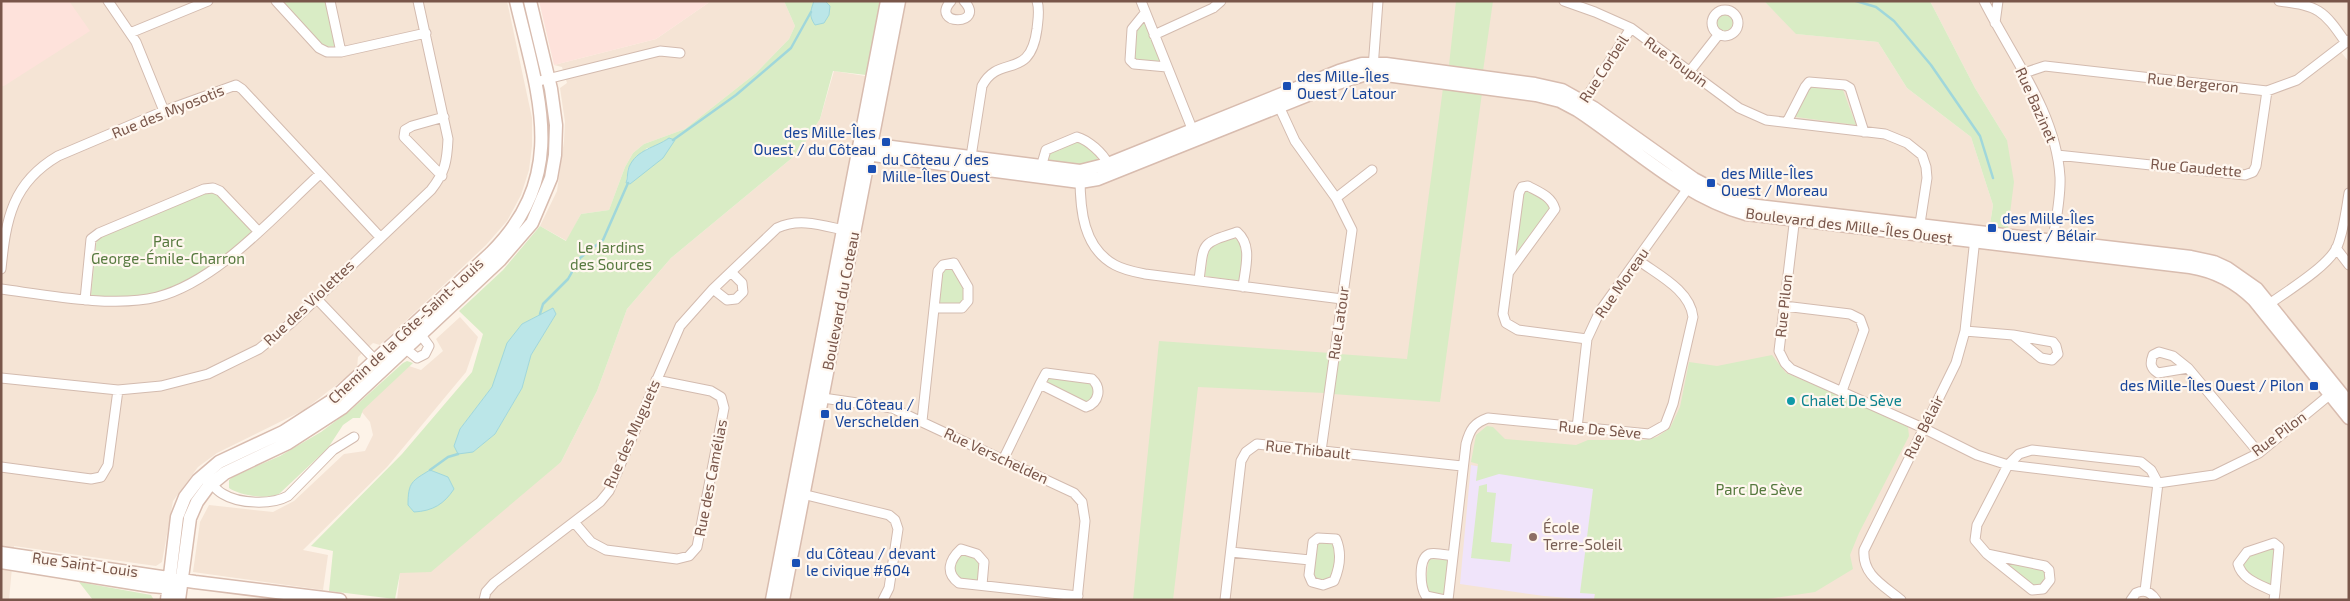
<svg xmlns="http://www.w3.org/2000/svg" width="2350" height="601" viewBox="0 0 2350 601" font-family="'Exo 2',sans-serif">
  <rect width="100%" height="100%" fill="#fdf3e8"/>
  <path fill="#f5e4d5" d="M 1,1 L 507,1 L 532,118 L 532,146 L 529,170 L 521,195 L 507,221 L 486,245 L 380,345 L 373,343 L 358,357 L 357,369 L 304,410 L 217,453 L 198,467 L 173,501 L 162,562 L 156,566 L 14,546 L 9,600 L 1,600 Z
    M 711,1 L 784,1 L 795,26 L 789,39 L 756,73 L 685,129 L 644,144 L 633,153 L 625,167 L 609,210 L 581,214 L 567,241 L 540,226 L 557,191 L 564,141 L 565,122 L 560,88 L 567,83 L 562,67 L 554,65 L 656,39 Z
    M 904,1 L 1764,1 L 1797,34 L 1878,42 L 1907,88 L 1971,137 L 1993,205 L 1990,225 L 2007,140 L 1975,88 L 1930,1 L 2349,1 L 2349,46 L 2341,52 L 2349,62 L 2349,600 L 397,600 L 400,573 L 561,462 L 597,391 L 627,309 L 671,258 L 798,153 L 820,119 L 834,71 L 890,80 Z
    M 460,317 L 478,337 L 466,372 L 387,467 L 303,550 L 328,555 L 323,590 L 193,572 L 200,522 L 209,505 L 273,512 L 294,501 L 344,454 L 365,451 L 373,435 L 370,422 L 361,411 L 409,366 L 421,370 L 443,351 L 436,339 Z"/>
  <path fill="#fee2db" d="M 1,1 L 69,1 L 90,31 L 4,86 L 1,86 Z
    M 539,1 L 711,1 L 656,39 L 554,65 Z"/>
  <path fill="#f0e4fa" d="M 1471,465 L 1608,491 L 1594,600 L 1544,596 L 1460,584 Z"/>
  <path fill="#d9ecc5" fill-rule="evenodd" d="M 281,1 L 326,1 L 336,46 L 324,47 Z
    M 784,1 L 814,1 L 810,14 L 830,6 L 825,1 L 880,1 L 866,75 L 833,71 L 820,119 L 798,153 L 671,258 L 627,309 L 597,391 L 561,462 L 431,572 L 400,573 L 395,599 L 329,591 L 333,551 L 311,546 L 402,454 L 472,372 L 483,334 L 459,311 L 503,270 L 540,226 L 566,241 L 581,214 L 609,210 L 625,167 L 633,153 L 644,144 L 685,129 L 756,73 L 789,39 L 795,26 ZM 669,138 L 674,140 L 671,145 L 626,183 L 628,168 L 647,148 L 657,147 ZM 553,308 L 556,314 L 531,355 L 522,388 L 495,434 L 473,452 L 460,429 L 492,387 L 522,324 Z
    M 1456,1 L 1493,1 L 1483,71 L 1449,65 Z
    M 1764,1 L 1930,1 L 1975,88 L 2007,140 L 2014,182 L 2008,229 L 1990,225 L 1993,205 L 1971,137 L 1907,88 L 1878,42 L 1796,34 Z
    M1717 23a8 8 0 1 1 16 0a8 8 0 1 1-16 0Z
    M 1145,16 L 1165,66 L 1135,63 L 1133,30 Z
    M 1813,85 L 1843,90 L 1856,125 L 1796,117 L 1794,112 L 1807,89 Z
    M 1443,88 L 1482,93 L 1440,402 L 1333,394 L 1339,354 L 1407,359 Z
    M 1076,142 C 1085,143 1096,152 1098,160 L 1088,166 L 1048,164 L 1049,154 L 1058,149 L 1060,151 L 1060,149 Z
    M 1528,186 L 1555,209 L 1509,272 L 1519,193 Z
    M 212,189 L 255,231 L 187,286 L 138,300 L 91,296 L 97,236 Z
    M 1232,238 L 1243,242 L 1240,281 L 1205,276 L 1209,247 Z
    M 953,265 L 965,287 L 965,299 L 959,305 L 937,306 L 940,271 Z
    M 1159,341 L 1330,353 L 1325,393 L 1198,387 L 1173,600 L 1133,600 Z
    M 1772,355 L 1786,373 L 1839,395 L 1908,427 L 1909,436 L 1859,533 L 1850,555 L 1853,569 L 1815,592 L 1760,600 L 1594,600 L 1595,594 L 1580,593 L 1593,489 L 1499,474 L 1476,481 L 1478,464 L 1471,462 L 1476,435 L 1487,426 L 1493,427 L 1505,439 L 1576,445 L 1588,440 L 1644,440 L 1657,437 L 1670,428 L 1680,407 L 1689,362 L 1717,366 Z
    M 407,361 L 413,363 L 363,410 L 360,418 L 353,418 L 343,425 L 328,448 L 279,494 C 265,500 239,495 229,488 L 229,480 L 234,476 L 280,456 L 321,432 L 352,409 L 403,363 Z
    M 1049,377 L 1091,381 L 1095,393 L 1089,403 L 1046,384 Z
    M 1487,484 L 1487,492 L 1496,493 L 1491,542 L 1512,544 L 1510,562 L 1471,558 L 1479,486 Z
    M 1336,539 L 1341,550 L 1334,581 L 1312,582 L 1313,542 Z
    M 2272,546 L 2276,548 L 2272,587 L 2246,575 L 2240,565 L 2248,553 Z
    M 961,554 L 972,557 L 978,561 L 980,582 L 961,580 L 953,576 L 955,559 Z
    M 1429,559 L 1448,560 L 1444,594 L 1429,592 L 1425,587 Z
    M 1998,559 L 2046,571 L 2047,580 L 2041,587 L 2034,587 Z
    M 79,582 L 151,595 L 154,600 L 93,600 Z"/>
  <path fill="#bbe6e8" stroke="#a0d7db" d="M 814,1 L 825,1 L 830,6 L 829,15 L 824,23 L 815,25 C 809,16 810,12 814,1 Z
    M 669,138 L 675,140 L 663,158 L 630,184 L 626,183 C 628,178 627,172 629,167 C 637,149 655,148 669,138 Z
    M 553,308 L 556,314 L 531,355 L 522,388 L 495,434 L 473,452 L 458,454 L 454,446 L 460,429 L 492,387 L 507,343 L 522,324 Z
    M 430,470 L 448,477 L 454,489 C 444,504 433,511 414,512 L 408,505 C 408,482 412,481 430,470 Z"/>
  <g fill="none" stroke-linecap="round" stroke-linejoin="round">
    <path stroke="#a0d7db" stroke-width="2.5" d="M 1856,1 L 1876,7 L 1894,21 L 1931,65 L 1980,136 L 1993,178
      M 673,140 L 736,95 L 791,48 L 811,12
      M 540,314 L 543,304 L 568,279 L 580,258 L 603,240 L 628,183
      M 430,470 L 448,457 L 458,454"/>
    <g stroke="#d3bbaf" stroke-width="11">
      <path id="street" d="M 108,1 L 136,42 L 164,111
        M 276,1 L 319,48 L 327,52 L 341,52 L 426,33
        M 330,1 L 341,52
        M 951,1 C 929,26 987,26 964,1
        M 1141,1 L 1195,136
        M 1564,1 L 1595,12 L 1631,28 L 1739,108 L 1766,120 L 1885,134 L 1907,143 L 1922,155 L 1926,167 L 1927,178 L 1919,230
        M 1984,1 C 2012,57 2056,112 2060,177 C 2061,199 2055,224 2052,246
        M 2279,1 C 2318,6 2323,9 2346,43
        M1712 23a13 13 0 1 1 26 0a13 13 0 1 1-26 0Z
        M 1145,13 L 1132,29 L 1130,60 L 1134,64 L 1167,67
        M 1995,23 L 1998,1
        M 130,33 L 208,1
        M 1154,35 L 1213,8 L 1221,1
        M 1373,68 L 1378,1
        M 1690,71 L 1719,34
        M 2024,73 L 2045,66 L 2267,91 L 2297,80 L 2349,40
        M 535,82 L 660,51 L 680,53
        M 1277,102 L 1295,141 L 1336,198 L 1352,230 L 1321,451
        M 1581,106 L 1631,28
        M 1787,122 L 1805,87 L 1809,82 L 1845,85 L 1850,88 L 1864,132
        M 2057,155 L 2245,175 L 2253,172 L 2256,166 L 2267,91
        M 970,163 L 982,86 C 999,53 1030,82 1037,29 C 1038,19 1040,10 1037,1
        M 1041,167 L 1046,150 L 1077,137 C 1088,140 1103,153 1108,164
        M 442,176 L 404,137 L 405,130 L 412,126 L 444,117
        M 1080,177 C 1080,209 1083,248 1115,265 C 1124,270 1135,272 1145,274 L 1342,299
        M 1336,198 L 1372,170
        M 1795,216 L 1779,351 L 1785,363 L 1791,369 L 1923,428 L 1977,455 L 2008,465 L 2158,483 L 2214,475 L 2259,453 L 2333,392
        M 2336,248 L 2349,265
        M 1,269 C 6,219 12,183 58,156 L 164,111 L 236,85 L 242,89 L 380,237
        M 1509,272 L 1555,209 C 1551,196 1539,192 1528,186 L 1522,187 L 1519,193 L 1503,314 L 1506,323 L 1518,330 L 1587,339
        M 1199,280 C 1204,242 1200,244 1237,232 C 1253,246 1245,268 1243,287
        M 1,289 C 46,295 114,308 157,297 C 217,282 275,215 320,174
        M 713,289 L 727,300 L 736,299 L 743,292 L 742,283 L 731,272
        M 316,298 L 378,363
        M 85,300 L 91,239 L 99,233 L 204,189 L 213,188 L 220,191 L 258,231
        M 1784,306 L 1850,314 L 1860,319 L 1864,330 L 1842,391
        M 2265,307 C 2284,293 2328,267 2337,247 C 2344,230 2346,211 2349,193
        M 1965,331 L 2013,335 L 2041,358 L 2052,360 L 2058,354 L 2056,346 L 2053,342 L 2013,335
        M 406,349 L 417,358 L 425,354 L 429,346 L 421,335
        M 2188,368 L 2158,373 C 2150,368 2150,363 2153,355 L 2159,352 L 2173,356 L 2188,368 L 2259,453
        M 1,378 L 118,390 L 161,386 L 208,374 L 259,349 L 291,323 L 431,190 C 445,172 447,162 448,139 L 418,1
        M 816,397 L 892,408 L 1074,493 L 1082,502 L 1085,521 L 1077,600
        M 922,421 L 938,271 L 943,265 L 954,263 L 968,287 L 968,301 L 962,308 L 934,308
        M 1577,428 L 1587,339 L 1600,311 L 1691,184
        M 1003,460 L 1040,384 L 1046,373 L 1092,379 C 1102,388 1099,403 1086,407 L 1040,384
        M 1,467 L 91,479 L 101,477 L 108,465 L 118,390
        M 208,480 C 213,485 217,491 223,494 C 239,504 272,505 288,496 L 333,450 L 354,437
        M 798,493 L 889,515 L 895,520 L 898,529 L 889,588 L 883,600
        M 574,522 L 591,542 L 606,550 L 677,559 L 689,556 L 697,547 L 724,408 L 721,397 L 711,391 L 656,380
        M 1318,538 L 1336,539 C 1342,553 1340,567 1334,581 L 1323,585 L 1312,582 L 1309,575 L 1313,542 Z
        M 1231,552 L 1310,560
        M 1987,554 L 2045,566 L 2049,570 L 2050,580 L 2043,589 L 2032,590 L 1987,554 L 1975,540 L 1977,525 L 2008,465 L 2019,454 L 2032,450 L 2141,462 L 2151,470 L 2158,483 L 2145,591
        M 982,585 L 984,562 L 977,554 L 961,549 C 949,560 945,573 959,583 L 1078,596
        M 484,600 L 486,592 L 494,583 L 600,502 L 609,491 L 680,326 L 713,289 L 777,228 C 800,217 824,226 848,231
        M 1225,600 L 1241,461 L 1246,452 L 1257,444 L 1462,466
        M 1445,600 L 1426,596 C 1420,587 1418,559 1429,554 C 1435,552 1446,555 1453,556
        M 1448,600 L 1466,444 C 1470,429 1474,423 1488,418 L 1649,434 L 1665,425 L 1673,404 L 1693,317 C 1690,290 1658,275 1638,260
        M 1901,600 C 1883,585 1862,575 1864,550 L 1956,363 L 1965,331 L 1975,238
        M 2131,600 L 2136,593 C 2145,589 2151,592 2156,600
        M 2274,600 L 2275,592 L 2279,547 L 2274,543 L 2247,552 L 2238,564 C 2242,580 2261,585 2275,592"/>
    </g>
    <g stroke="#d8bcaf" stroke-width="15">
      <path id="secondary" d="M 860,143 L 1080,171 L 1108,164 L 1339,71 L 1362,64 L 1386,64 L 1535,84 L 1562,90 L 1594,108 L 1694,179 L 1728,197 L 1749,205 L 2191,257 L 2214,262 L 2227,268 L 2257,289 L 2349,403
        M 858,153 L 1080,182 L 1098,179 L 1338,83 L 1363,75 L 1386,75 L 1536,95 L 1560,101 L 1577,110 C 1632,146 1682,196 1746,214 L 2190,267 C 2215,271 2236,282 2254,300 L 2349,418
        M 1,553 L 195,582 L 340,600
        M 1,562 L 151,586 L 174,588
        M 167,600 L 177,517 L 185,497 L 198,480 L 219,462 L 283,432 L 331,401 L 491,253 C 570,174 538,95 516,1
        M 179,600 L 190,518 L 197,502 L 208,487 L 225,473 L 288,443 L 342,408 L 500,260 L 532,223 L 551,178 L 555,155 L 556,125 L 551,89 L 530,1
        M 772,600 L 887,1
        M 783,600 L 899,1"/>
    </g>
    <use href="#street" stroke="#fff" stroke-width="9"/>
    <use href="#secondary" stroke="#fff" stroke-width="12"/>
  </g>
  <g fill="#1a4fb4" stroke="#fff7ef" stroke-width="2">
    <rect x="1282" y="81" width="10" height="10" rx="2.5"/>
    <rect x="881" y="137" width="10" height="10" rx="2.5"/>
    <rect x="867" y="164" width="10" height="10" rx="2.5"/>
    <rect x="1706" y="178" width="10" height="10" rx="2.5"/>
    <rect x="1987" y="223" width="10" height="10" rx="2.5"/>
    <rect x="2309" y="381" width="10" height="10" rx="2.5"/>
    <rect x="820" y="409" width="10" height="10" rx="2.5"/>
    <rect x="791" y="558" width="10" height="10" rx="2.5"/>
  </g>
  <circle fill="#0f9aa8" stroke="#fff7ef" stroke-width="2" cx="1791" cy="401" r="5"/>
  <circle fill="#8d6e63" stroke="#fff7ef" stroke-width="2" cx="1533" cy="537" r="5"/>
  <g text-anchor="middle" stroke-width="4.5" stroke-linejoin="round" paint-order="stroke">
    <g font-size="15" fill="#79564a" stroke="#fff7ef">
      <text transform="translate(1676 62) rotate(36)" y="5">Rue Toupin</text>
      <text transform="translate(1604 69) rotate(-57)" y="5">Rue Corbeil</text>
      <text transform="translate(2193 83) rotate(6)" y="5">Rue Bergeron</text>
      <text transform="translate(2036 105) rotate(66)" y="5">Rue Bazinet</text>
      <text transform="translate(168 112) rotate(-22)" y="5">Rue des Myosotis</text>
      <text transform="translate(2196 168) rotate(5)" y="5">Rue Gaudette</text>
      <text transform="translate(1849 226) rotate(7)" y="5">Boulevard des Mille-Îles Ouest</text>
      <text transform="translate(1622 283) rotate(-55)" y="5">Rue Moreau</text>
      <text transform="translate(841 301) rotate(-79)" y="5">Boulevard du Coteau</text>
      <text transform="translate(309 303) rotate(-43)" y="5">Rue des Violettes</text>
      <text transform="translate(1784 306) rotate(-84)" y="5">Rue Pilon</text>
      <text transform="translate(1339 323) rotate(-82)" y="5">Rue Latour</text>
      <text transform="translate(406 331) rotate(-43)" y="5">Chemin de la Côte-Saint-Louis</text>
      <text transform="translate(1924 427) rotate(-63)" y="5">Rue Bélair</text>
      <text transform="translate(1600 430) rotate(5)" y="5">Rue De Sève</text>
      <text transform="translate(632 434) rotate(-66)" y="5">Rue des Muguets</text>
      <text transform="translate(2279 434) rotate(-37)" y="5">Rue Pilon</text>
      <text transform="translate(1308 450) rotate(6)" y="5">Rue Thibault</text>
      <text transform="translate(996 456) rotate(25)" y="5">Rue Verschelden</text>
      <text transform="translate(711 478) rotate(-79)" y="5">Rue des Camélias</text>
      <text transform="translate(85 565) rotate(8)" y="5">Rue Saint-Louis</text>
    </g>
    <g font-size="15" fill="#164399" stroke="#fff7ef" text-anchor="start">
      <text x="1297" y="82">des Mille-Îles<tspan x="1297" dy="17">Ouest / Latour</tspan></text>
      <text x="876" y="138" text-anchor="end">des Mille-Îles<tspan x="876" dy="17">Ouest / du Côteau</tspan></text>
      <text x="882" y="165">du Côteau / des<tspan x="882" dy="17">Mille-Îles Ouest</tspan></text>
      <text x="1721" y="179">des Mille-Îles<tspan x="1721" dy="17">Ouest / Moreau</tspan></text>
      <text x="2002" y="224">des Mille-Îles<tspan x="2002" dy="17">Ouest / Bélair</tspan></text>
      <text x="2304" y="391" text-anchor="end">des Mille-Îles Ouest / Pilon</text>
      <text x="835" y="410">du Côteau /<tspan x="835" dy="17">Verschelden</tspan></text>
      <text x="806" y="559">du Côteau / devant<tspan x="806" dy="17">le civique #604</tspan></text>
    </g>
    <g font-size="15" fill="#56793e" stroke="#fff7ef">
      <text x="168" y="247">Parc<tspan x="168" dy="17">George-Émile-Charron</tspan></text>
      <text x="611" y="253">Le Jardins<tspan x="611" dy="17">des Sources</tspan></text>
      <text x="1759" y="495">Parc De Sève</text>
    </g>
    <g font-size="15" fill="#0d838f" stroke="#fff7ef" text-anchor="start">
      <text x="1801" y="406">Chalet De Sève</text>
    </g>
    <g font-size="15" fill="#785e54" stroke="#fff7ef" text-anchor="start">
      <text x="1543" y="533">École<tspan x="1543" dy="17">Terre-Soleil</tspan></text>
    </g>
  </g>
  <rect width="2350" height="601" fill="none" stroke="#79564a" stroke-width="5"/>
</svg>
